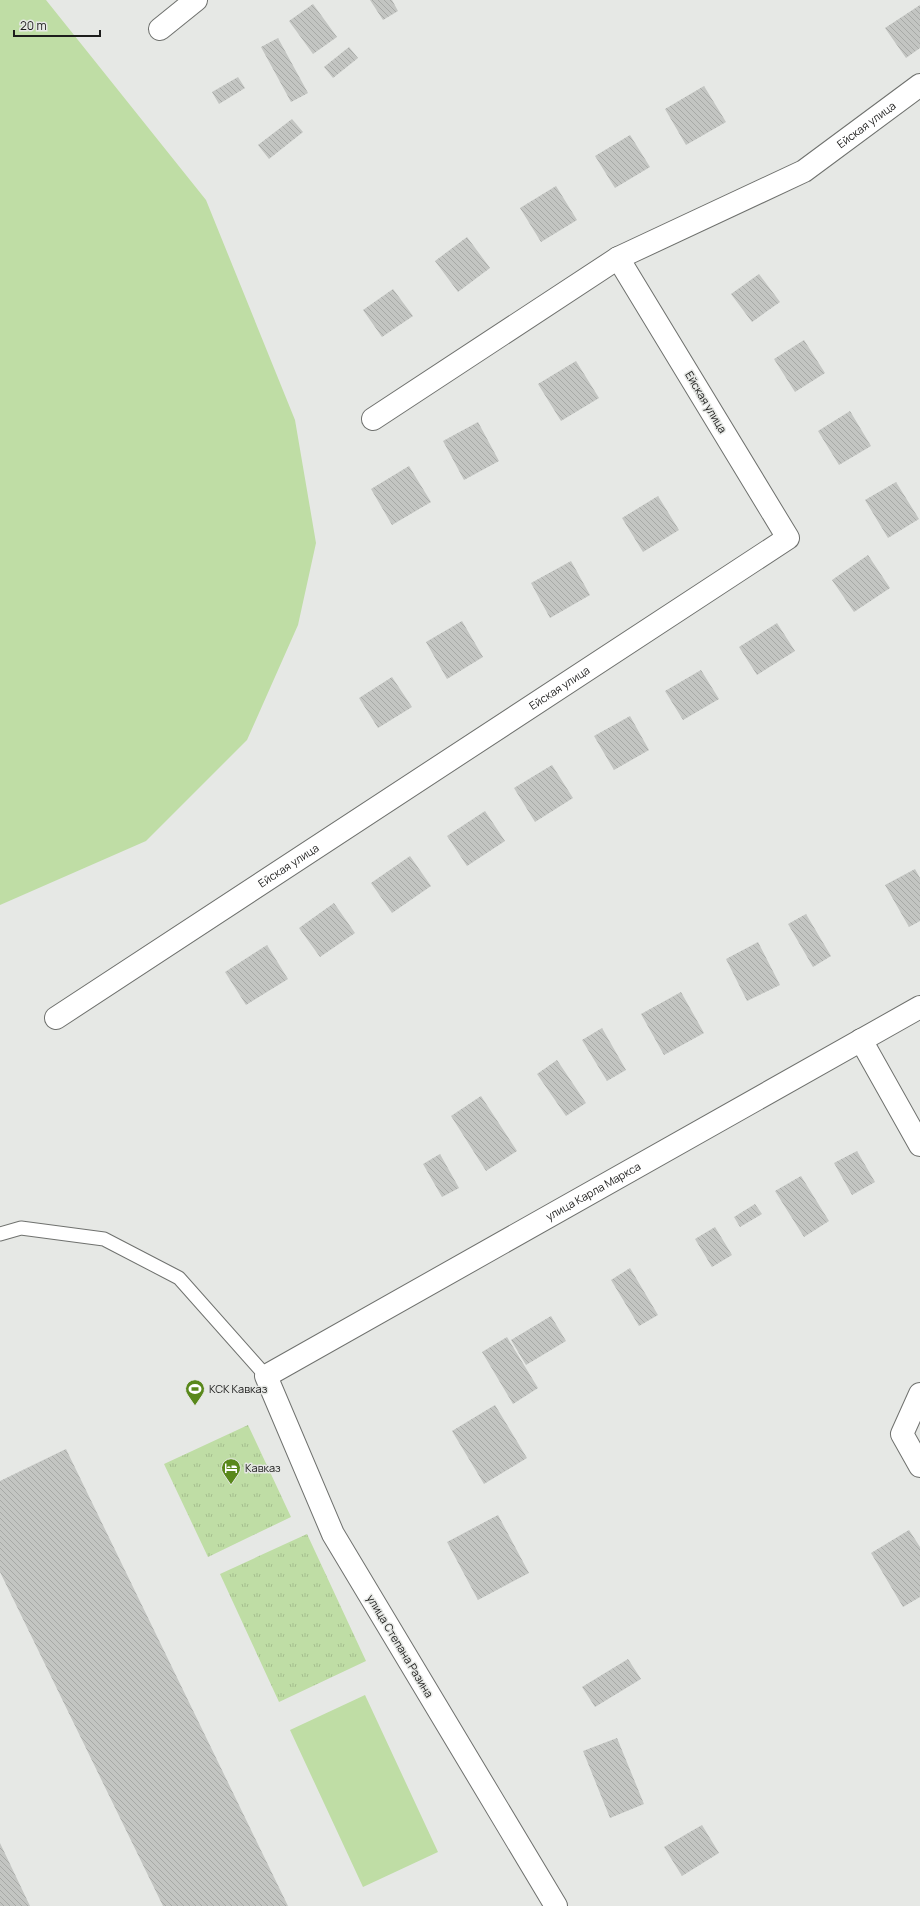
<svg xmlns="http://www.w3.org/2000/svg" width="920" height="1906" viewBox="0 0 920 1906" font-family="Manrope,sans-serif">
  <defs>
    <pattern id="grass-tufts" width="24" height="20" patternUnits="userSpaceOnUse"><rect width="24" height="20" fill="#bfdda5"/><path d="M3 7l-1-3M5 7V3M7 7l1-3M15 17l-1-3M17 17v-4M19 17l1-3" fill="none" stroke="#a4bd8d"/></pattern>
    <pattern id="building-back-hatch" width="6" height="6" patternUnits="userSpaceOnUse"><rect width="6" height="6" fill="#c3c5c2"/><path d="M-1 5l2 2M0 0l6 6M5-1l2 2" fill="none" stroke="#a7a9a6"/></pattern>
  </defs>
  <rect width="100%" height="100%" fill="#e6e8e5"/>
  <path fill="url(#grass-tufts)" d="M 248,1425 L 291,1517 L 208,1557 L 164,1464 Z
    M 307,1534 L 366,1661 L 279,1702 L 220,1574 Z"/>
  <path fill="#bfdda5" d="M 0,0 L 46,0 L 206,200 L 295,420 L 316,543 L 298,625 L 247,740 L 146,841 L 0,905 Z
    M 365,1695 L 438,1852 L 363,1887 L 290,1730 Z"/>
  <path fill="url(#building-back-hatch)" d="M 370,0 L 392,0 L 398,11 L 383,20 Z
    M 313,4 L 337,37 L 313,54 L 289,21 Z
    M 920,5 L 920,48 L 906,58 L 885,28 Z
    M 278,38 L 308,93 L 291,102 L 261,47 Z
    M 349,47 L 358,58 L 333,78 L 324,67 Z
    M 238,77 L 245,88 L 219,104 L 212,92 Z
    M 704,86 L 726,122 L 686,145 L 665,109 Z
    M 292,119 L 303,132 L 269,159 L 258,145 Z
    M 630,135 L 650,167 L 615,188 L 595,156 Z
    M 556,186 L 577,220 L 541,242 L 520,208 Z
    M 467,237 L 490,268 L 458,292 L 435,261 Z
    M 759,274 L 780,302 L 752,322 L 731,294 Z
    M 393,289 L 413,316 L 382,337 L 363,310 Z
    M 804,340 L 825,373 L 795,392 L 774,359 Z
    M 576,361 L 599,398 L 561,421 L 538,384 Z
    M 850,411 L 871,446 L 839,465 L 818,431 Z
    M 478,422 L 499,461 L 464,480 L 443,441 Z
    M 409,466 L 431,502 L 392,525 L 371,489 Z
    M 896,482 L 919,519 L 888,538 L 865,500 Z
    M 658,496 L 679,530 L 643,552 L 622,518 Z
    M 868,555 L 890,588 L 854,612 L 832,580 Z
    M 571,561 L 590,595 L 550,618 L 531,583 Z
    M 462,621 L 483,657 L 447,679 L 426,642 Z
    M 777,623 L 795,651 L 757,675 L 739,647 Z
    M 701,670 L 719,699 L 683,720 L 665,691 Z
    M 392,677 L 412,707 L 378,728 L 359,698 Z
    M 630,716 L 649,750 L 614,770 L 594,736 Z
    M 552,765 L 573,798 L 535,822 L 514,788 Z
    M 485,811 L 505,841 L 467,866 L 447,836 Z
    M 410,856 L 431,886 L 392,913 L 371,883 Z
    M 915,869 L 920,878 L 920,921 L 909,927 L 885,885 Z
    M 334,903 L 355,933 L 320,957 L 299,928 Z
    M 806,914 L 831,956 L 813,967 L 788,924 Z
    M 758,942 L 780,985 L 747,1001 L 726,959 Z
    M 267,945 L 288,979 L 246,1005 L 225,972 Z
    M 681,992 L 704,1033 L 664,1055 L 641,1014 Z
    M 602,1028 L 626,1070 L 607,1081 L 582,1040 Z
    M 557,1060 L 586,1103 L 566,1116 L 537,1074 Z
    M 481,1096 L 517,1151 L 486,1171 L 451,1116 Z
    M 857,1151 L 875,1182 L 852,1195 L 834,1163 Z
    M 440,1154 L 459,1188 L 442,1197 L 423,1164 Z
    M 801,1176 L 829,1221 L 804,1237 L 775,1191 Z
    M 755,1204 L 762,1214 L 740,1227 L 734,1217 Z
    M 715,1227 L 732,1255 L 712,1267 L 695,1239 Z
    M 630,1268 L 658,1315 L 639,1326 L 611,1280 Z
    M 551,1316 L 566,1341 L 526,1365 L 511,1340 Z
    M 507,1337 L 538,1388 L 513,1404 L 482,1352 Z
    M 495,1405 L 527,1458 L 484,1484 L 452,1431 Z
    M 66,1449 L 288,1906 L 163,1906 L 0,1572 L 0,1481 Z
    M 498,1515 L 529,1573 L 478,1600 L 447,1542 Z
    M 909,1530 L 920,1547 L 920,1597 L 903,1607 L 871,1553 Z
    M 628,1659 L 641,1679 L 595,1707 L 582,1687 Z
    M 617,1738 L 644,1804 L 610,1818 L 583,1751 Z
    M 702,1825 L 719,1853 L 682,1876 L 664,1847 Z
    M 0,1843 L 30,1906 L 0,1906 Z"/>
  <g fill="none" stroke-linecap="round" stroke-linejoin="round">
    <g stroke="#6f716e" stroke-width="15">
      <path id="service" d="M 0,1234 L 21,1228 L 104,1239 L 179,1278 L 266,1376"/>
    </g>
    <g stroke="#6f716e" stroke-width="24">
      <g id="minor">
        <path d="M 160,29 L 196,0"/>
        <path id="s1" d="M 373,419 L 618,258 L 804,171 L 920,85"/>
        <path id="s2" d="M 56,1018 L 788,538 L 618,258"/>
        <path d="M 861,1040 L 920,1145"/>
        <path d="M 920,1394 L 902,1434 L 920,1466"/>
        <path id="s3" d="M 556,1906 L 333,1534 L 266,1376 L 920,1007"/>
      </g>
    </g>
    <use href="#service" stroke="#fff" stroke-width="13"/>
    <use href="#minor" stroke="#fff" stroke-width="22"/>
  </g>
  <defs>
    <g id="stadium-pin" transform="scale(1)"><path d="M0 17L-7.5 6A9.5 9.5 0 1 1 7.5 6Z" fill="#59881b" stroke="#e6e8e5"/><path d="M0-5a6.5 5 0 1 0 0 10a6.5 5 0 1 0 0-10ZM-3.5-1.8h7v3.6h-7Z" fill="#fff"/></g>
    <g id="hotel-pin" transform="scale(1)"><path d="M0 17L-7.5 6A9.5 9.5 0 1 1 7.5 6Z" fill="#59881b" stroke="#e6e8e5"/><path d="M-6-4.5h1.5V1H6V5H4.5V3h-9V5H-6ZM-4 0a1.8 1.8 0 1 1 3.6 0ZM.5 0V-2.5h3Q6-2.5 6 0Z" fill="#fff"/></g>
  </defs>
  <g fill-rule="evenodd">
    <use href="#stadium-pin" x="195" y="1389"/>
    <use href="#hotel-pin" x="231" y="1468"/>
  </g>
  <g text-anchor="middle" stroke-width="3" stroke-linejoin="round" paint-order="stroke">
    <g font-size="11" fill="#1d1d1c" stroke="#e6e8e5">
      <text dy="4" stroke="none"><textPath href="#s1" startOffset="576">Ейская улица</textPath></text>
      <text transform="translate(706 402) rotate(59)" y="4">Ейская улица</text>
      <text dy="4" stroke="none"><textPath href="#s2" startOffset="602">Ейская улица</textPath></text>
      <text dy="4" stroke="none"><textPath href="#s2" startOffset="278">Ейская улица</textPath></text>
      <text dy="4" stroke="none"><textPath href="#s3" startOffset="981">улица Карла Маркса</textPath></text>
      <text transform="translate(400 1646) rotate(59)" y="4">улица Степана Разина</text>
    </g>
    <g font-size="11" fill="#1d1d1c" stroke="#e6e8e5" text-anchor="start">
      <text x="209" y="1393">КСК Кавказ</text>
      <text x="245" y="1472">Кавказ</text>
    </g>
  </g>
  <path d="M14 30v6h86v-6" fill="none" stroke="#1d1d1c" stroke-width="2"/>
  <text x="20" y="30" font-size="12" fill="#1d1d1c" stroke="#e6e8e5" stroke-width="3" paint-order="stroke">20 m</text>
</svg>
